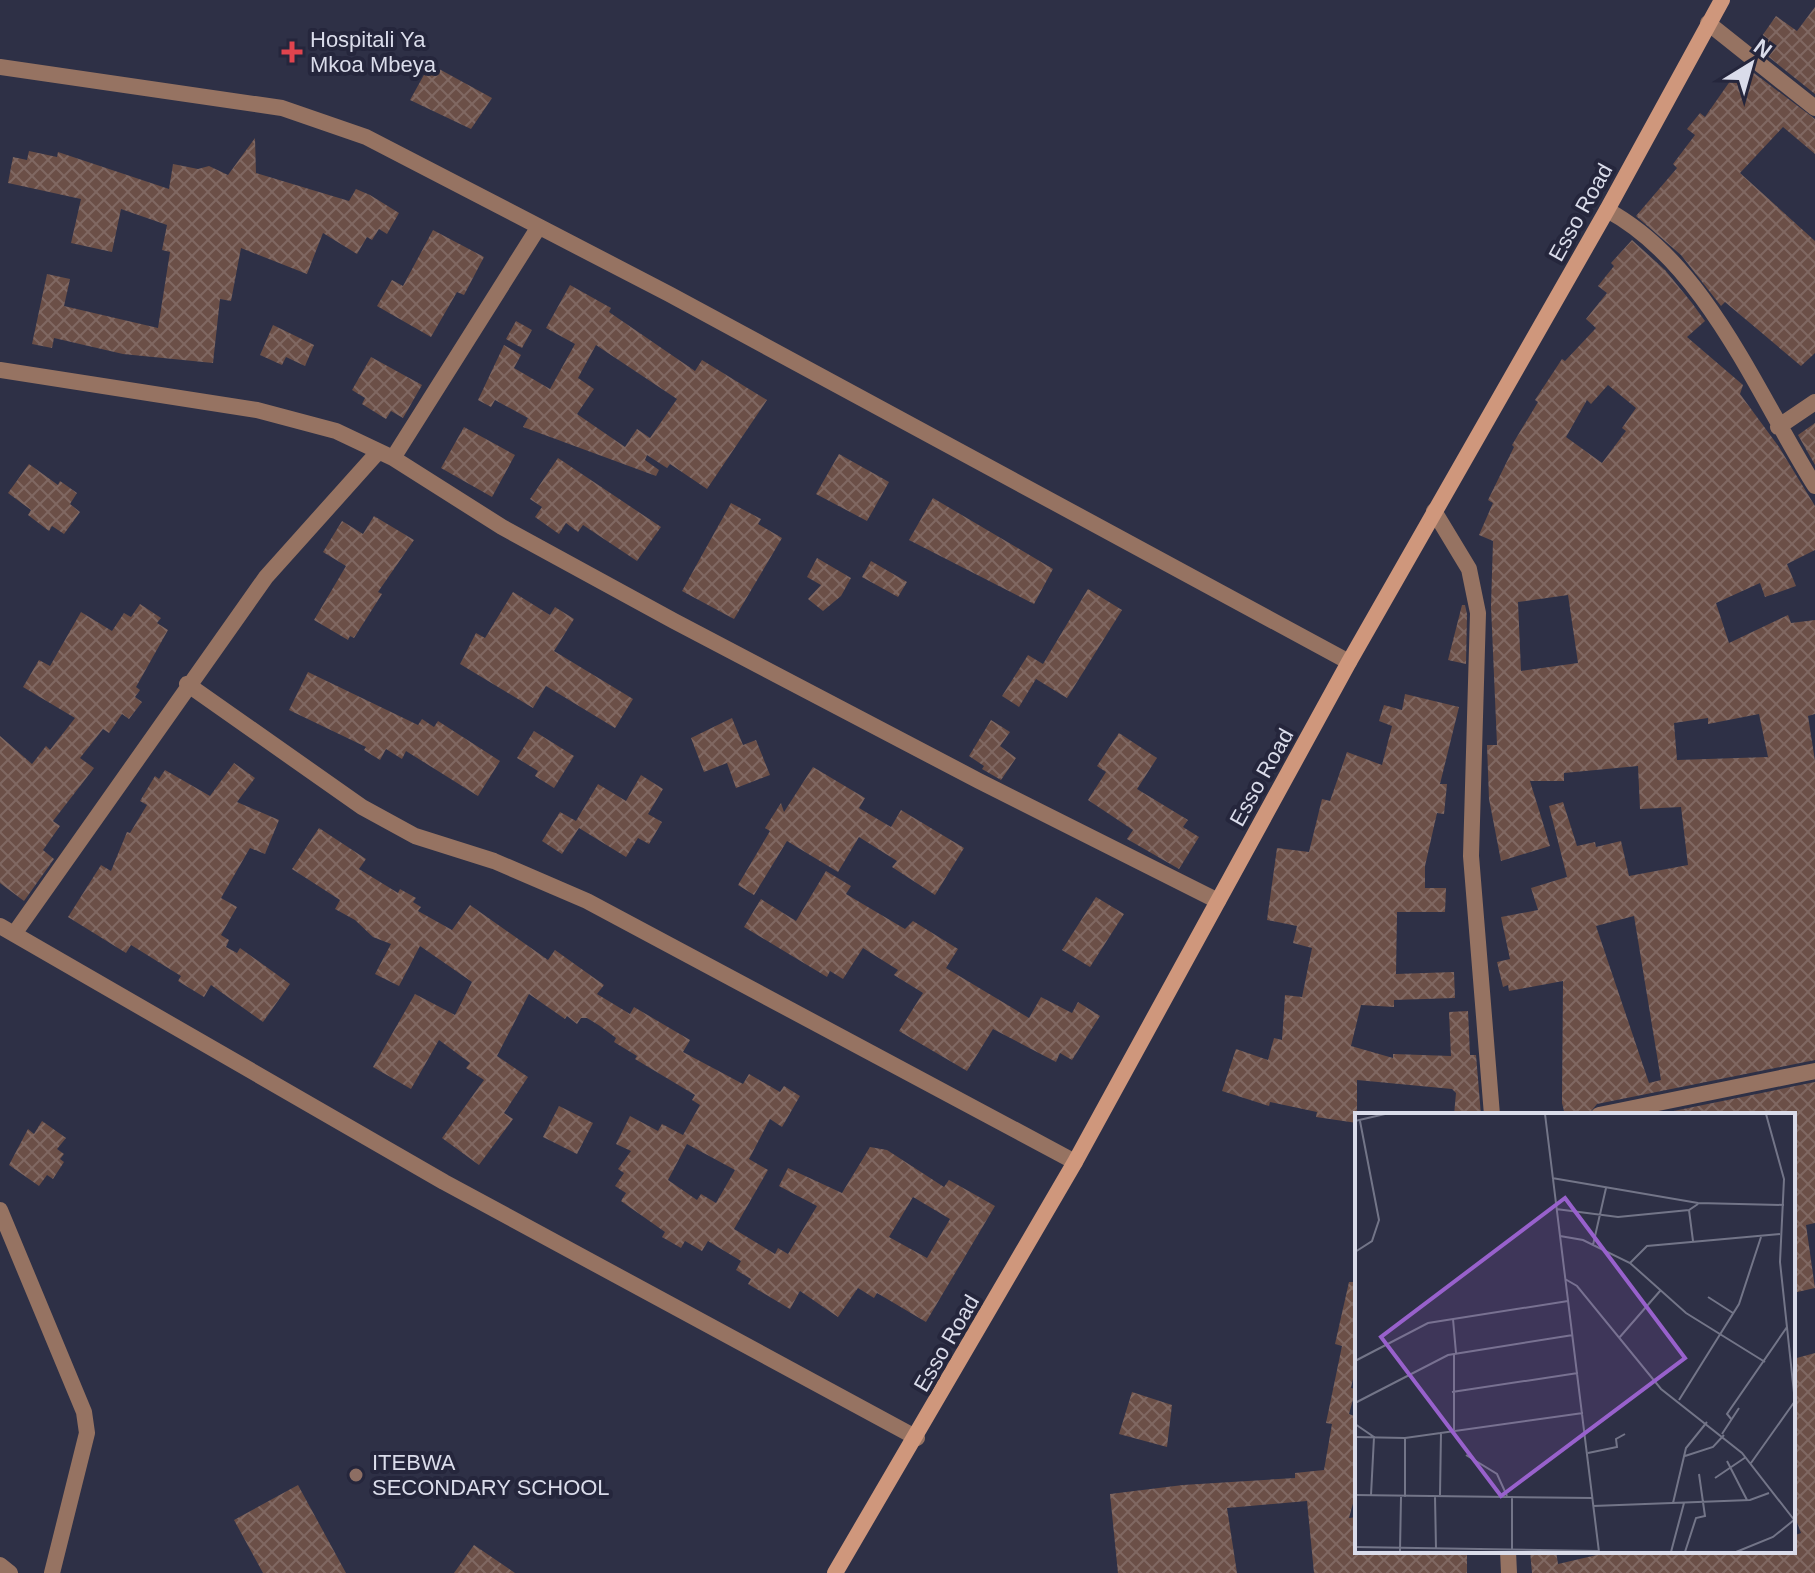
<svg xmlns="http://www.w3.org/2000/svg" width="1815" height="1573" viewBox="0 0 1815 1573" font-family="Helvetica,sans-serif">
  <defs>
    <pattern id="building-cross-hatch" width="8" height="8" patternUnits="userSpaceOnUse" patternTransform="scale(2)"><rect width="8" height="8" fill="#6b4f47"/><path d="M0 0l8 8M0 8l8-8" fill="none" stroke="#806862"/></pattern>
  </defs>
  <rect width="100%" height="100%" fill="#2e3046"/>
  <path fill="url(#building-cross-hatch)" fill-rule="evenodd" d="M 1815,7 L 1815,94 L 1755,46 L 1776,16 L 1797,31 Z
    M 430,64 L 492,98 L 471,129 L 410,100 Z
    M 1742,64 L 1815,119 L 1815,154 L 1783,127 L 1740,173 L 1815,241 L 1815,353 L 1801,366 L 1725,302 L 1721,306 L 1681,255 L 1636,216 L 1677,168 L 1673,164 L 1695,135 L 1687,129 L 1700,113 L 1705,117 Z
    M 255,138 L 256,173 L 349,201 L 356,189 L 370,195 L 399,213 L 387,234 L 379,229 L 372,240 L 367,237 L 357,254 L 323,233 L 307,274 L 241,248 L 231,301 L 220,299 L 213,363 L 123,354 L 54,338 L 52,348 L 32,344 L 47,274 L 70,279 L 64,306 L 158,328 L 170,252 L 162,250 L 167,225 L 121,209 L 112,252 L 71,243 L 81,199 L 8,183 L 13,157 L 27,160 L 29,151 L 57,157 L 58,152 L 169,189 L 173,164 L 198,169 L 209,166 L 228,175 Z
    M 433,230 L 484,257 L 464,295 L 457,292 L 431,337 L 377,306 L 392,280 L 403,286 Z
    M 1632,240 L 1665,270 L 1692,303 L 1705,321 L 1687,337 L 1743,385 L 1740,394 L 1779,447 L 1815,506 L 1815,550 L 1787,564 L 1796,586 L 1765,597 L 1760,583 L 1716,603 L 1729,643 L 1788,615 L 1791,623 L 1815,620 L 1815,714 L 1808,716 L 1815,761 L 1815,1060 L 1597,1104 L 1588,1115 L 1565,1115 L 1562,1103 L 1563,981 L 1509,991 L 1508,985 L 1503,987 L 1497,962 L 1510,959 L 1501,917 L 1538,910 L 1531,888 L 1567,877 L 1549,806 L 1563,802 L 1577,846 L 1595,842 L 1596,847 L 1621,841 L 1629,876 L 1688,865 L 1681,807 L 1640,809 L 1638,766 L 1564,773 L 1564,781 L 1530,781 L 1550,846 L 1501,861 L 1489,799 L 1487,745 L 1497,745 L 1491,606 L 1493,541 L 1479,535 L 1493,503 L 1488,500 L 1514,447 L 1512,445 L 1538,402 L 1535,400 L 1562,359 L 1565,361 L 1596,328 L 1586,319 L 1607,293 L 1598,286 L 1614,266 L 1611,263 ZM 1608,385 L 1636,408 L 1622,428 L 1626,431 L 1602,463 L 1566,437 L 1587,400 L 1591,404 ZM 1568,595 L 1578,663 L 1521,671 L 1518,602 ZM 1759,714 L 1768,757 L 1677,760 L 1674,723 L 1708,718 L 1708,724 ZM 1634,916 L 1661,1080 L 1649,1083 L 1596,926 Z
    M 570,285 L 611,308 L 609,312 L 695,371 L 702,360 L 767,400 L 707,489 L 670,464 L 667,468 L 647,455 L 645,460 L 659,470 L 656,476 L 523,427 L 528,418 L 495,400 L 491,407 L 478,400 L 504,345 L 521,355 L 514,368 L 550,389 L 575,344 L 546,328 ZM 596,345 L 677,399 L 650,438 L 637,429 L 625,447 L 577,414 L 594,389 L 578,378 Z
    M 516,321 L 532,330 L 522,348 L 506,339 Z
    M 273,325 L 314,345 L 305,366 L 286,357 L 282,365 L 260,355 Z
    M 371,357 L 422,385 L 403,418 L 391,411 L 386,419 L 362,404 L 365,398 L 352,390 Z
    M 1815,423 L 1815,465 L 1798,435 Z
    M 464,427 L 515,455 L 492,497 L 441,468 Z
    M 839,454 L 889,482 L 867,521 L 816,494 Z
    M 558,458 L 661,527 L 637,561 L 583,525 L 578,532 L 566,523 L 559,534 L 535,517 L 542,507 L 530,499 Z
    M 29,464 L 58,485 L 60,481 L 77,493 L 70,504 L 80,512 L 64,534 L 52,526 L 49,531 L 28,515 L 31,510 L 8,493 Z
    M 933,498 L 1053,569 L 1034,604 L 909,540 Z
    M 731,503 L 761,519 L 758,524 L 782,538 L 734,619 L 682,591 Z
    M 374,516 L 414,540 L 378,592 L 382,594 L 354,638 L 350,636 L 348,640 L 314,620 L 346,566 L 323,552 L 342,521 L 363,534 Z
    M 817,558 L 851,578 L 841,596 L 823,611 L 808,599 L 821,585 L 807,577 Z
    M 871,561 L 907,582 L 898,597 L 862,577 Z
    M 1088,589 L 1122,610 L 1067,698 L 1036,679 L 1019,707 L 1002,696 L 1028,655 L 1043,664 Z
    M 513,592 L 550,615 L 555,607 L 574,619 L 554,651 L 633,699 L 615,728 L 546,686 L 533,708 L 460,664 L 476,633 L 485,638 Z
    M 140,604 L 161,618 L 157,623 L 168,630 L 136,687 L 140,690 L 135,697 L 142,702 L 129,719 L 122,714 L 109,733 L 103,729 L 80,758 L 94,768 L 53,821 L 60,826 L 43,850 L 54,859 L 24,901 L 0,883 L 0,736 L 32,764 L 46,746 L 50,750 L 75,718 L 23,687 L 39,660 L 50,666 L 81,612 L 112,631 L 124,613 L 131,617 Z
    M 1462,605 L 1465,605 L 1467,614 L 1466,664 L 1448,660 Z
    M 308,672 L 418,725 L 422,719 L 434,727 L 438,721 L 500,761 L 478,796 L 406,751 L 402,759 L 386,749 L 380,760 L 364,750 L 366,747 L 289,710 Z
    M 1405,694 L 1459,707 L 1440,784 L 1447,784 L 1444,814 L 1437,813 L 1425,866 L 1425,888 L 1446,888 L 1445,912 L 1397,912 L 1396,974 L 1454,972 L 1455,998 L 1394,1000 L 1394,1007 L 1361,1005 L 1351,1046 L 1393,1058 L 1393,1054 L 1451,1056 L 1449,1012 L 1468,1011 L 1470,1055 L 1476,1055 L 1481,1115 L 1454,1115 L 1456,1093 L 1452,1089 L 1357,1080 L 1357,1123 L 1316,1117 L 1317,1112 L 1270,1102 L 1269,1106 L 1222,1091 L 1236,1049 L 1268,1060 L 1274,1038 L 1282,1040 L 1285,995 L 1302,997 L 1312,948 L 1293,943 L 1297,926 L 1267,920 L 1277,848 L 1309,852 L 1322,799 L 1330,801 L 1347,752 L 1382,765 L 1392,726 L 1379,721 L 1384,705 L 1402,710 Z
    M 732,718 L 743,745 L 756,740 L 770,775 L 736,788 L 727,763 L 704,772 L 691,738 Z
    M 991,720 L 1010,732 L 1000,746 L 1016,758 L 1001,780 L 982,769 L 984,766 L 969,756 Z
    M 534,731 L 574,756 L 554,788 L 535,776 L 538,771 L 517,758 Z
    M 1119,733 L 1157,758 L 1137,789 L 1188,820 L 1183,827 L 1199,837 L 1179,869 L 1127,839 L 1133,830 L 1088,800 L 1106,772 L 1097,766 Z
    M 234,763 L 255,778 L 237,802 L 279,820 L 265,854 L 250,848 L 221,898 L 237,907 L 221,935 L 229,940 L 226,947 L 237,953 L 240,948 L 290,984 L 263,1022 L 211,985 L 204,997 L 178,981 L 181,976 L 131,945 L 126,953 L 68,917 L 101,865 L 111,871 L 127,832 L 130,833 L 147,805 L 140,801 L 155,776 L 159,779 L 165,770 L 210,796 Z
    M 813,767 L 865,798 L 859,808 L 891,827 L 901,810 L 964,848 L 935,895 L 892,867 L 897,861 L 859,837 L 838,872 L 787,841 L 754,895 L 738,885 L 770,831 L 765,828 L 781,803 L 784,812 Z
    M 641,775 L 663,789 L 648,814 L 662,822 L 649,844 L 638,838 L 626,857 L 579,828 L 562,854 L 542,841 L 560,812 L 576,821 L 598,784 L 626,801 Z
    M 319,828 L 366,859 L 359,869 L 398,893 L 400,889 L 416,898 L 413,902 L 421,907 L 418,911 L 452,930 L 470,905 L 548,960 L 555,950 L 604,985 L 597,994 L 630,1014 L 634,1007 L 690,1040 L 683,1052 L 743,1084 L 749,1074 L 780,1092 L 784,1086 L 800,1096 L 782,1127 L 770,1119 L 749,1159 L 768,1170 L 734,1229 L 775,1254 L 778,1248 L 788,1254 L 817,1206 L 779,1186 L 788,1168 L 842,1193 L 870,1147 L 887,1150 L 944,1187 L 949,1180 L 995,1206 L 926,1322 L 877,1293 L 874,1298 L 858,1288 L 838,1317 L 800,1291 L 790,1309 L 748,1284 L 751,1279 L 736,1270 L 741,1261 L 708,1241 L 702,1251 L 685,1241 L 681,1248 L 662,1237 L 665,1232 L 621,1201 L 626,1193 L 615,1186 L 624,1173 L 618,1169 L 631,1151 L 616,1144 L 630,1116 L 658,1131 L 662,1124 L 683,1135 L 700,1105 L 692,1100 L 695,1095 L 635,1059 L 637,1056 L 614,1042 L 616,1038 L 600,1026 L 587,1018 L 581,1018 L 577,1024 L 567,1016 L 565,1019 L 529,994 L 497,1056 L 528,1077 L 504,1113 L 513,1119 L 479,1165 L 442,1138 L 484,1080 L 466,1068 L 470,1063 L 439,1040 L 411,1089 L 373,1067 L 415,994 L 455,1015 L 472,982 L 420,946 L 399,986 L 375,974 L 391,944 L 373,937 L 355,920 L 335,909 L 340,900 L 292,869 ZM 687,1144 L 735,1170 L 716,1203 L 701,1194 L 697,1200 L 668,1180 ZM 913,1197 L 950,1219 L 927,1258 L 889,1237 Z
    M 826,871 L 851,886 L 846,894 L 905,929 L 913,921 L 958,949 L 946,968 L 1029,1018 L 1041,997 L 1072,1013 L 1078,1002 L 1100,1016 L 1072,1060 L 1060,1053 L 1056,1062 L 993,1029 L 967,1071 L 899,1031 L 923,993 L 894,975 L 898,970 L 863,948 L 843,979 L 830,971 L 827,977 L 744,927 L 761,899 L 796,921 Z
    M 1096,897 L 1124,914 L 1090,967 L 1062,950 Z
    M 1815,1082 L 1815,1223 L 1806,1225 L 1815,1288 L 1793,1293 L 1793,1115 L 1654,1115 Z
    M 559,1106 L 593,1123 L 577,1154 L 543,1137 Z
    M 42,1121 L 66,1138 L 57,1149 L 64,1154 L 60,1159 L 64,1162 L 53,1179 L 47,1175 L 39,1186 L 9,1165 L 28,1129 L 34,1134 Z
    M 1349,1282 L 1357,1282 L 1357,1360 L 1351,1388 L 1356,1389 L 1349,1414 L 1357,1417 L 1357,1489 L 1349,1518 L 1357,1517 L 1357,1551 L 1467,1551 L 1467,1573 L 1314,1573 L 1307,1501 L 1227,1508 L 1237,1573 L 1118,1573 L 1110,1494 L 1183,1485 L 1295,1478 L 1295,1473 L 1324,1470 L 1332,1424 L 1326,1423 L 1342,1346 L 1335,1344 Z
    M 1815,1353 L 1815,1573 L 1532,1573 L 1530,1551 L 1556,1551 L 1558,1564 L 1614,1551 L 1793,1551 L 1793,1536 L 1801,1533 L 1793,1512 L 1793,1359 Z
    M 1132,1392 L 1172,1405 L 1167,1447 L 1119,1434 Z
    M 298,1485 L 346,1573 L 263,1573 L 234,1520 Z
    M 474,1545 L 515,1573 L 454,1573 Z"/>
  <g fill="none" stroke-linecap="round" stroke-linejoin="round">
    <path stroke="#967362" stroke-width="16" d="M 1708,23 L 1815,108
      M 0,67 L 282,108 L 366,137 L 669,294 L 1349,662
      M 1607,210 C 1706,263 1757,394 1815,486
      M 0,370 L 257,410 L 336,431 L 393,458 L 502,527 L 674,621 L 979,781 L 1218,901
      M 1778,427 L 1815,402
      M 393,458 L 538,228
      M 1434,511 L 1469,569 L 1478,613 L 1471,856 L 1492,1115
      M 187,684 L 362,807 L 415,836 L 494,861 L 587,901 L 1075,1162
      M 0,926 L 444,1182 L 917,1438
      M 14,934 L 266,577 L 378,452
      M 1599,1115 L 1815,1071
      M 0,1210 L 84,1412 L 87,1433 L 52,1573
      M 1508,1551 L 1509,1573
      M 0,1565 L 10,1573"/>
    <path stroke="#cf977c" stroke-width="16" d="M 835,1573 L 1075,1162 L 1349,662 L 1607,210 L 1722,0"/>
  </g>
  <path fill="#e0444e" stroke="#25263c" stroke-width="3" d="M288 40h8v8h8v8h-8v8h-8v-8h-8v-8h8z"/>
  <circle fill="#8d6e63" stroke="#25263c" stroke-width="3" cx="356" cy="1475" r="8"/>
  <g text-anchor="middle" stroke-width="8" stroke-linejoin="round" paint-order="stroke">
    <g font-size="22" fill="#dadcea" stroke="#25263c" text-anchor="start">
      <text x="310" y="47">Hospitali Ya<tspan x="310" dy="25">Mkoa Mbeya</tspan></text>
      <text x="372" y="1470">ITEBWA<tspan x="372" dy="25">SECONDARY SCHOOL</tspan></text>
    </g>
    <g font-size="22" fill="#dadcea" stroke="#25263c">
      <text transform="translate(1580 212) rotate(-61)" y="8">Esso Road</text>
      <text transform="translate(1261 777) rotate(-61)" y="8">Esso Road</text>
      <text transform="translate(946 1343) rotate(-60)" y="8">Esso Road</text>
    </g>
  </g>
  <g transform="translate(1355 1113)">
    <rect width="440" height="440" fill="#2e3046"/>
    <path fill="none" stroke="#737588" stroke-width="2" d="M 190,1 L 244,439M 411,1 L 429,66 L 425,149 L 440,289M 0,8 L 30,1M 197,65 L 343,90 L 429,92M 201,96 L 263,104 L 334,97 L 343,91M 334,97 L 338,128M 205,123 L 228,127 L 275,150 L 331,200 L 410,249M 238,132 L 251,75M 0,139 L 17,128 L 24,107 L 5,8M 275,150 L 292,133 L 425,121M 210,166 L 222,173 L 306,276 L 387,340 L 440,408M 353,184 L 378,200M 98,206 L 101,240M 264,225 L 305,178M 0,248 L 73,210 L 213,188M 97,279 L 223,260M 324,287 L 384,191 L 406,124M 0,290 L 93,242 L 218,222M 377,307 L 372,301 L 432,214M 0,311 L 19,324 L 16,382M 99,317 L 99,241M 367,321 L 384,295M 0,324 L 50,325 L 228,300M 233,340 L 262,334 L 261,326 L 270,321M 111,342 L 142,361 L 152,383M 330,343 L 358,334 L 369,322M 372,348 L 392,387M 396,350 L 440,288M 360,365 L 391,344M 0,382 L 237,385M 85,382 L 86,319M 80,383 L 81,436M 50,384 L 50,325M 318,390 L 331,335 L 352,309M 238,393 L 395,387 L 414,380M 0,434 L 244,438M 157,436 L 157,383M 45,438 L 46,384M 316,439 L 329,390M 330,439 L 341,405 L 350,403 L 344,361M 381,439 L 418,424 L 439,407"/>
    <path fill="#9861cc" fill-opacity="0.15" stroke="#9861cc" stroke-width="4" d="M 210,85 L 330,245 L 146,383 L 26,224 Z"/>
    <rect width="440" height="440" fill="none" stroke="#dadcea" stroke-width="4"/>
  </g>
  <g transform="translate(1751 64) rotate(37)" stroke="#25263c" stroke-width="6" paint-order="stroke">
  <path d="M0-6L14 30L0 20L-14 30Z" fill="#dadcea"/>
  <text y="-12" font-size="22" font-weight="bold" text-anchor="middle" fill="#dadcea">N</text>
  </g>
</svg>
